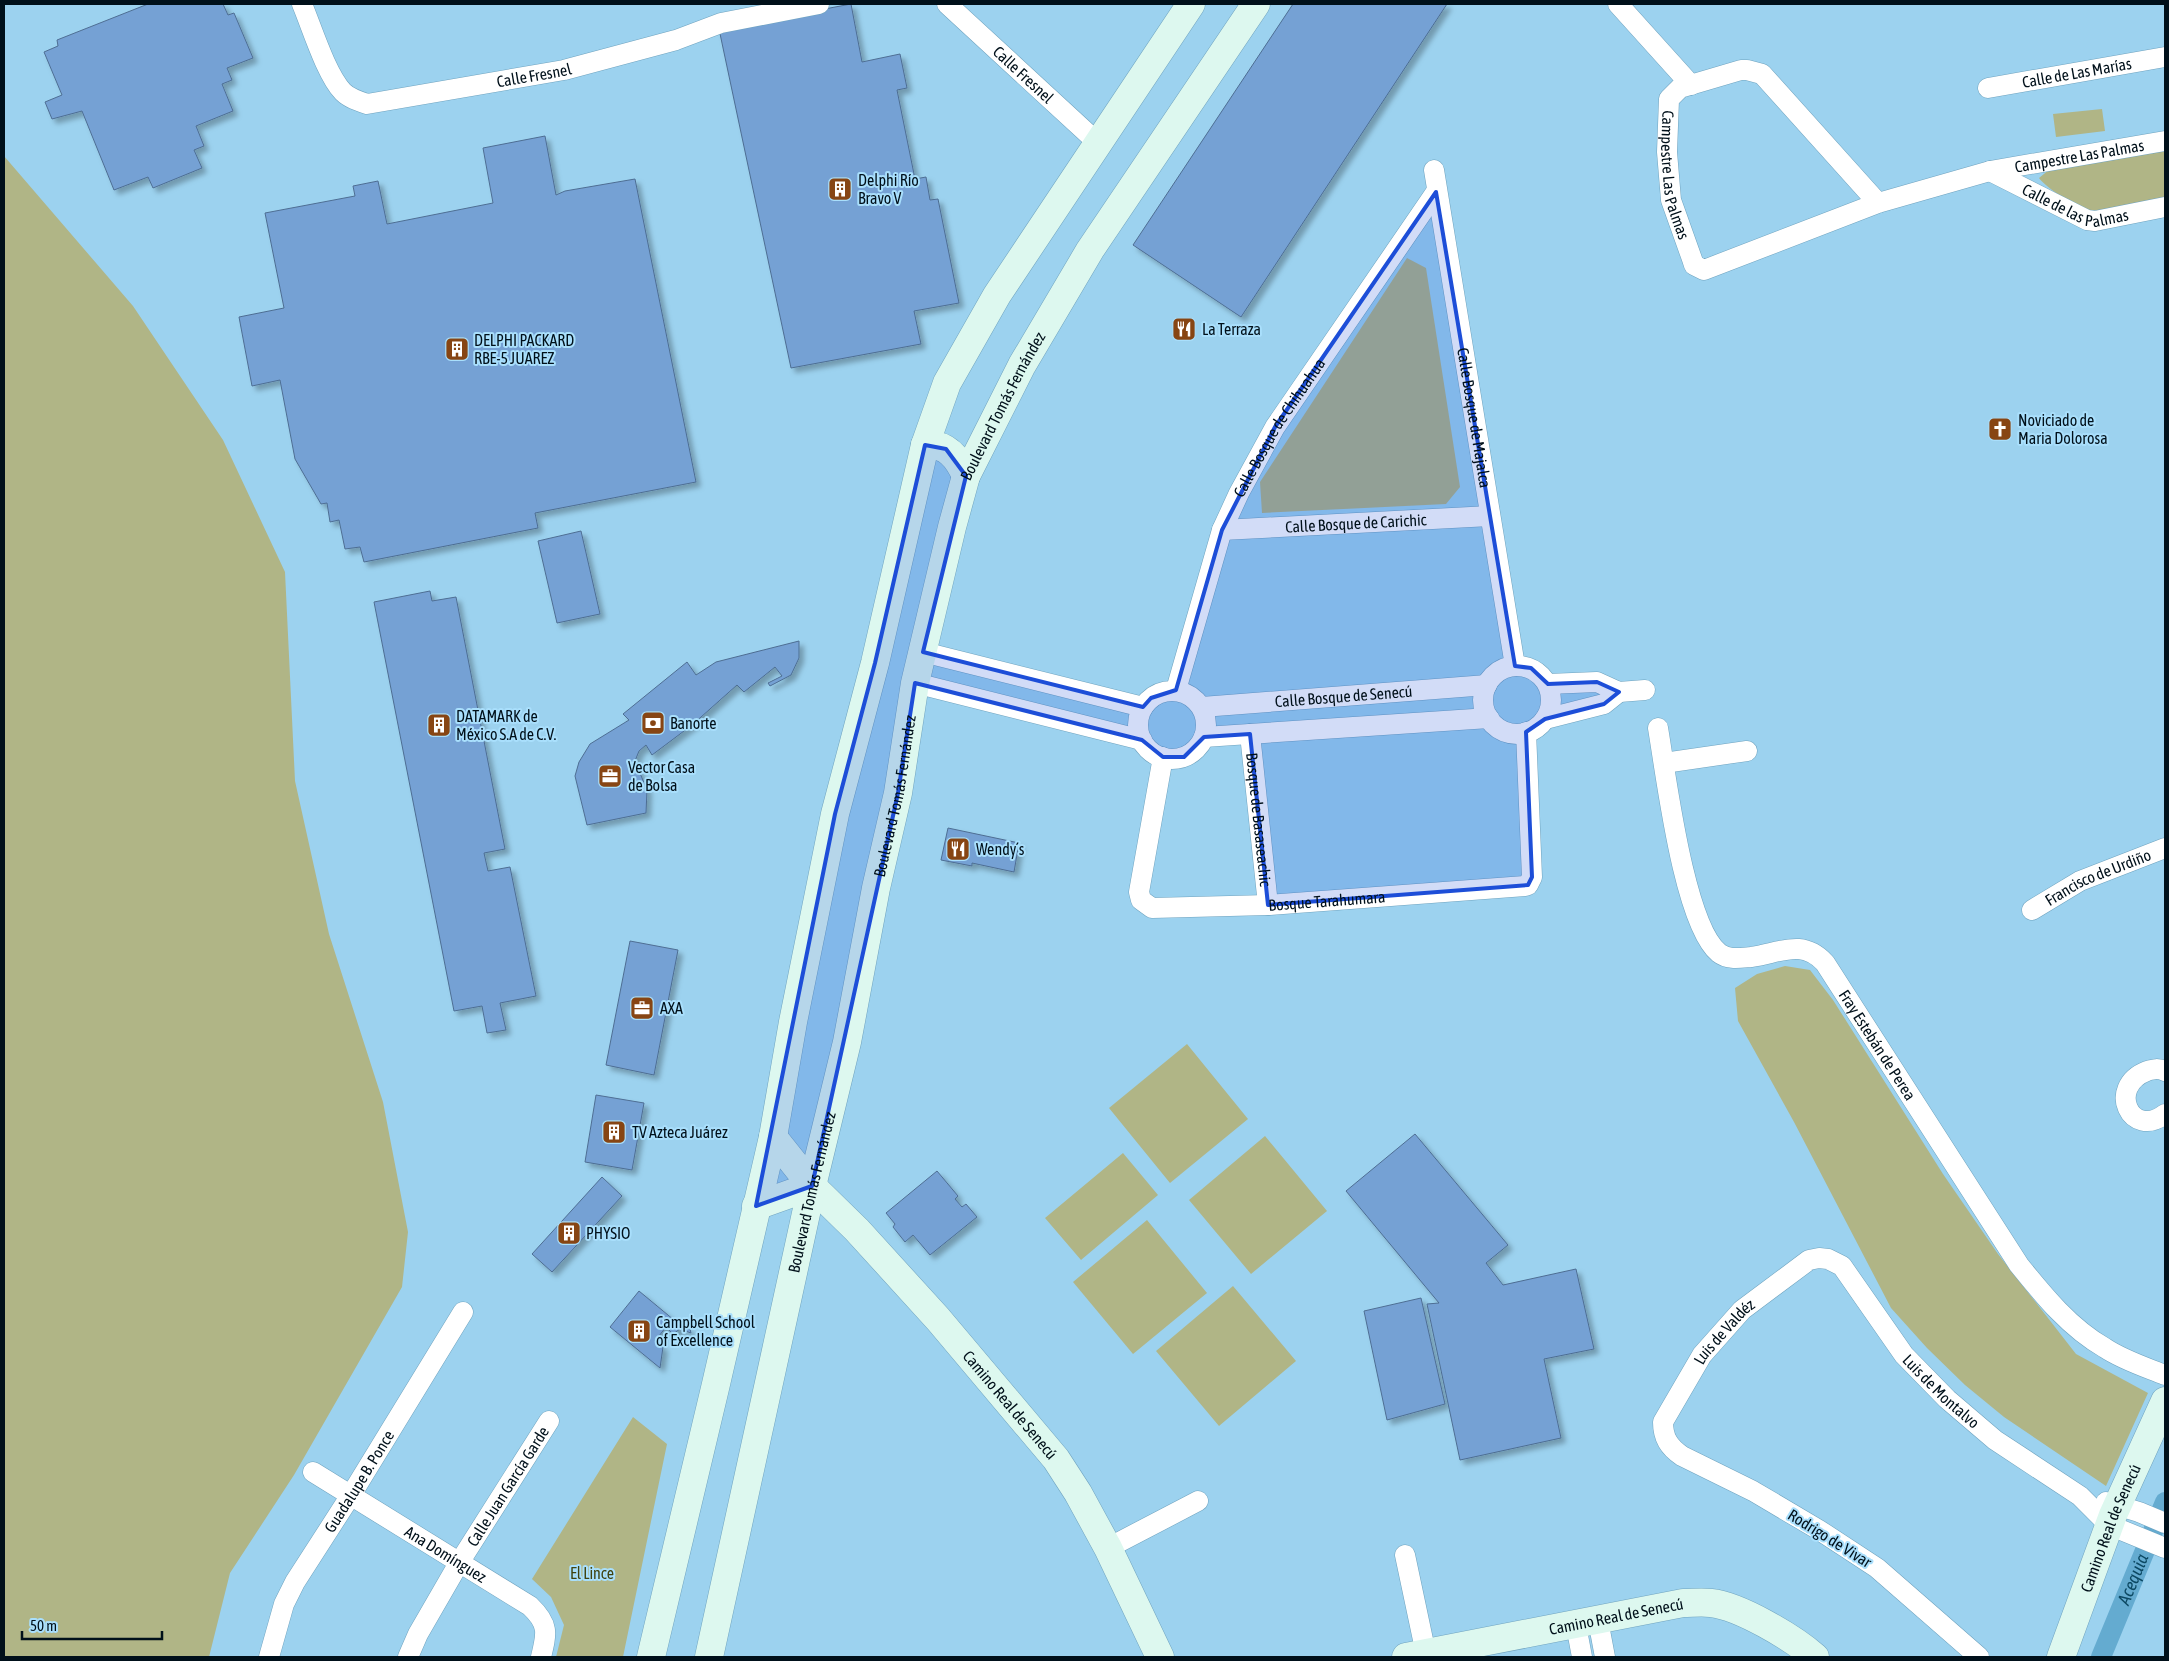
<svg xmlns="http://www.w3.org/2000/svg" width="2169" height="1661" viewBox="0 0 2169 1661" font-family="'Asap Condensed',sans-serif">
  <defs>
    <filter id="shadow"><feDropShadow dx="4.5" dy="4.5" stdDeviation="2.5" flood-color="#0004"/></filter>
  </defs>
  <rect width="100%" height="100%" fill="#9cd2ef"/>
  <path fill="#b0b586" d="M 2102,109 L 2105,131 L 2056,137 L 2053,114 Z
    M 2165,148 L 2165,197 C 2143,201 2119,209 2096,211 C 2083,212 2047,189 2039,178 L 2050,169 Z
    M 4,156 L 133,306 L 223,440 L 285,572 L 295,781 L 329,934 L 383,1102 L 408,1232 L 402,1287 L 294,1475 L 230,1573 L 209,1657 L 4,1657 Z
    M 1407,258 L 1426,268 L 1460,487 L 1446,504 L 1262,513 L 1260,482 Z
    M 1785,966 L 1810,970 L 1833,1000 L 1943,1174 L 1998,1254 L 2076,1354 L 2148,1393 L 2106,1486 L 2004,1417 L 1965,1385 L 1927,1348 L 1891,1308 L 1794,1122 L 1738,1021 L 1735,988 L 1757,974 Z
    M 1187,1044 L 1248,1119 L 1170,1183 L 1109,1108 Z
    M 1265,1136 L 1327,1211 L 1251,1274 L 1189,1200 Z
    M 1123,1153 L 1158,1195 L 1081,1260 L 1045,1218 Z
    M 1147,1220 L 1207,1293 L 1133,1354 L 1073,1282 Z
    M 1233,1286 L 1296,1361 L 1219,1426 L 1156,1351 Z
    M 633,1417 L 667,1444 L 623,1657 L 556,1657 L 564,1625 L 551,1597 L 532,1579 Z"/>
  <g fill="none" stroke-linecap="round" stroke-linejoin="round">
    <path stroke="#64abd0" stroke-width="20" id="s1" d="M 2101,1657 L 2165,1502"/>
  </g>
  <path fill="#75a1d4" stroke="#4e6e93" filter="url(#shadow)" d="M 148,4 L 223,4 L 228,15 L 234,13 L 253,58 L 227,68 L 232,80 L 222,84 L 233,111 L 196,126 L 204,146 L 194,150 L 202,168 L 153,188 L 148,177 L 114,190 L 82,111 L 52,119 L 45,102 L 62,95 L 44,52 L 58,46 L 57,40 Z
    M 851,4 L 862,62 L 900,54 L 907,88 L 897,90 L 915,179 L 926,177 L 930,200 L 938,199 L 959,303 L 914,311 L 921,344 L 791,368 L 719,29 Z
    M 1293,4 L 1447,4 L 1241,317 L 1133,245 Z
    M 545,136 L 556,195 L 565,191 L 635,179 L 696,482 L 535,513 L 538,528 L 364,562 L 360,547 L 345,549 L 339,520 L 330,522 L 327,503 L 321,504 L 295,459 L 280,380 L 252,386 L 239,317 L 284,308 L 265,213 L 355,196 L 353,186 L 378,181 L 387,224 L 493,203 L 483,148 Z
    M 581,531 L 600,614 L 557,623 L 538,541 Z
    M 430,591 L 432,601 L 456,597 L 505,849 L 484,853 L 488,871 L 510,867 L 536,996 L 500,1003 L 506,1030 L 487,1033 L 482,1006 L 454,1011 L 374,602 Z
    M 799,641 L 799,658 L 791,675 L 770,686 L 768,683 L 782,676 L 775,667 L 744,692 L 737,685 L 692,725 L 652,755 L 646,745 L 639,751 L 635,761 L 647,790 L 646,813 L 587,825 L 575,776 L 579,762 L 590,744 L 629,720 L 623,714 L 687,662 L 696,675 L 716,662 Z
    M 948,828 L 1019,843 L 1014,872 L 972,863 L 972,866 L 941,860 Z
    M 630,941 L 678,950 L 654,1075 L 606,1065 Z
    M 596,1095 L 644,1103 L 632,1170 L 585,1162 Z
    M 1415,1134 L 1508,1245 L 1486,1263 L 1503,1285 L 1576,1269 L 1594,1349 L 1544,1359 L 1561,1438 L 1460,1460 L 1427,1304 L 1439,1303 L 1346,1191 Z
    M 937,1171 L 958,1196 L 955,1199 L 962,1207 L 966,1204 L 977,1217 L 930,1255 L 913,1235 L 905,1242 L 893,1227 L 895,1224 L 886,1213 Z
    M 602,1177 L 622,1196 L 552,1272 L 532,1254 Z
    M 639,1291 L 680,1325 L 690,1329 L 691,1333 L 680,1329 L 673,1334 L 666,1327 L 655,1341 L 663,1347 L 660,1368 L 610,1327 Z
    M 1421,1298 L 1445,1404 L 1387,1420 L 1364,1311 Z"/>
  <g fill="none" stroke-linecap="round" stroke-linejoin="round">
    <g stroke="#6fa3bf" stroke-width="21">
      <g id="street">
        <path id="s2" d="M 302,4 C 312,28 326,74 343,92 C 349,98 358,101 367,104 L 564,70 L 676,40 L 721,23 L 819,4"/>
        <path id="s3" d="M 947,4 L 1099,144"/>
        <path d="M 1618,4 L 1691,85"/>
        <path id="s4" d="M 1988,88 L 2165,57"/>
        <path id="s5" d="M 1434,170 L 1515,666"/>
        <path id="s6" d="M 1990,171 L 2087,220 L 2095,221 L 2165,207"/>
        <path id="s7" d="M 1878,203 L 1762,74 L 1747,70 L 1741,70 L 1680,88 L 1669,99 L 1667,152 L 1671,200 L 1692,259 L 1694,265 L 1704,270 L 1878,203 L 1990,171 L 2165,141"/>
        <path id="s8" d="M 1222,530 L 1490,516"/>
        <path d="M 923,652 L 1143,707"/>
        <circle cx="1517" cy="700" r="34"/>
        <path d="M 915,683 L 1142,740"/>
        <path d="M 1548,684 L 1597,682 L 1619,692 L 1645,690"/>
        <path id="s9" d="M 1176,690 L 1222,530 L 1239,493 L 1275,427 L 1436,192"/>
        <circle cx="1172" cy="725" r="34"/>
        <path id="s10" d="M 1202,707 L 1487,685"/>
        <path d="M 1545,719 L 1604,704 L 1619,692"/>
        <path id="s11" d="M 1658,728 C 1666,775 1684,925 1719,953 C 1728,960 1739,958 1751,957 C 1780,953 1802,938 1825,963 L 2019,1265 C 2044,1296 2070,1328 2105,1348 C 2123,1360 2145,1367 2165,1375"/>
        <path id="s12" d="M 1250,734 L 1268,905"/>
        <path d="M 1204,737 L 1489,718"/>
        <path id="s13" d="M 1163,757 L 1139,892 L 1141,900 L 1152,908 L 1268,905 L 1525,886 L 1528,885 L 1532,877 L 1526,732"/>
        <path d="M 1664,763 L 1747,751"/>
        <path id="s14" d="M 2032,910 L 2080,881 L 2165,848"/>
        <path d="M 2165,1071 C 2158,1068 2154,1069 2147,1071 C 2106,1087 2131,1140 2165,1114"/>
        <path id="s15" d="M 313,1472 L 530,1606 C 549,1624 547,1633 541,1657"/>
        <path d="M 2106,1502 L 2139,1512 L 2165,1523"/>
        <path d="M 1108,1548 L 1198,1501"/>
        <path d="M 1405,1555 L 1426,1654"/>
        <path d="M 1598,1620 L 1605,1657"/>
        <path d="M 1576,1625 L 1582,1657"/>
        <path id="s16" d="M 269,1657 L 284,1604 L 295,1582 L 351,1495 L 463,1312"/>
        <path id="s17" d="M 408,1657 L 418,1634 L 459,1563 L 549,1421"/>
        <path id="s18" d="M 1979,1657 L 1877,1568 L 1819,1530 L 1753,1491 L 1682,1456 C 1669,1447 1663,1438 1663,1422 L 1702,1355 L 1742,1310 L 1809,1260 L 1819,1258 L 1828,1259 L 1842,1266 L 1904,1355 L 1947,1399 L 1995,1440 L 2080,1496 L 2109,1525 L 2165,1548"/>
      </g>
    </g>
    <g stroke="#6fa3bf" stroke-width="29">
      <g id="secondary">
        <path d="M 925,445 C 947,443 958,458 966,476"/>
        <path id="s19" d="M 773,1137 L 812,1186 L 857,1230 L 938,1319 L 1056,1459 L 1078,1493 L 1108,1548 L 1160,1657"/>
        <path d="M 756,1206 L 812,1186"/>
        <path d="M 651,1657 L 716,1384 L 773,1137 L 793,1022 L 835,814 L 875,663 L 925,445 L 947,383 L 997,295 L 1191,4"/>
        <path id="s20" d="M 709,1657 L 812,1186 L 847,1042 L 876,888 L 898,793 L 915,683 L 952,527 L 966,476 L 1022,365 L 1090,250 L 1256,4"/>
        <path id="s21" d="M 1406,1657 L 1683,1603 C 1692,1603 1702,1602 1711,1603 C 1740,1606 1793,1638 1815,1657"/>
        <path id="s22" d="M 2061,1657 L 2113,1515 L 2165,1401"/>
      </g>
    </g>
    <use href="#street" stroke="#fff" stroke-width="20"/>
    <use href="#secondary" stroke="#ddf8ef" stroke-width="28"/>
  </g>
  <path fill="#1d4ed8" fill-opacity="0.2" stroke="#1d4ed8" stroke-width="4" stroke-linejoin="round" d="M 1436,192 L 1515,666 L 1531,668 L 1548,684 L 1597,682 L 1619,692 L 1604,704 L 1545,719 L 1526,732 L 1532,877 L 1528,885 L 1268,905 L 1250,734 L 1204,737 L 1184,757 L 1163,757 L 1142,740 L 915,683 L 898,793 L 812,1186 L 756,1206 L 835,814 L 875,663 L 925,445 L 946,449 L 966,476 L 923,652 L 1143,707 L 1151,698 L 1176,690 L 1222,530 L 1275,427 Z"/>
  <defs>
    <g id="building-square" transform="scale(1.25)"><rect x="-9" y="-9" width="18" height="18" rx="4" fill="#874513" stroke="#a9dffc"/><path d="M-4-6H4V6H1V3H-1V6H-4ZM-2.5-4.3h1.7v1.8h-1.7ZM.8-4.3h1.7v1.8H.8ZM-2.5-1h1.7V.8h-1.7ZM.8-1h1.7V.8H.8Z" fill="#fff"/></g>
    <g id="restaurant-square" transform="scale(1.25)"><rect x="-9" y="-9" width="18" height="18" rx="4" fill="#874513" stroke="#a9dffc"/><path d="M-5-6h1v4h1v-4h1v4h1v-4h1v5L-1.5 .5V6h-2V.5L-5-1ZM5-6V6H3V1.5H1.5Q1.5-4 5-6Z" fill="#fff"/></g>
    <g id="church-square" transform="scale(1.25)"><rect x="-9" y="-9" width="18" height="18" rx="4" fill="#874513" stroke="#a9dffc"/><path d="M-1.2-6h2.4v3.5h3.3v2.4h-3.3V6h-2.4V-.1h-3.3v-2.4h3.3Z" fill="#fff"/></g>
    <g id="bank-square" transform="scale(1.25)"><rect x="-9" y="-9" width="18" height="18" rx="4" fill="#874513" stroke="#a9dffc"/><path d="M-6-4H6V4H-6ZM0-2.3a2.3 2.3 0 1 0 0 4.6a2.3 2.3 0 1 0 0-4.6Z" fill="#fff"/></g>
    <g id="office-square" transform="scale(1.25)"><rect x="-9" y="-9" width="18" height="18" rx="4" fill="#874513" stroke="#a9dffc"/><path d="M-6-3h4V-5.5h4V-3h4V5H-6ZM-1-4.5V-3h2v-1.5ZM-6 0V1H6V0Z" fill="#fff"/></g>
  </defs>
  <g fill-rule="evenodd">
    <use href="#building-square" x="840" y="189"/>
    <use href="#restaurant-square" x="1184" y="329"/>
    <use href="#building-square" x="457" y="349"/>
    <use href="#church-square" x="2000" y="429"/>
    <use href="#bank-square" x="653" y="723"/>
    <use href="#building-square" x="439" y="725"/>
    <use href="#office-square" x="610" y="776"/>
    <use href="#restaurant-square" x="958" y="849"/>
    <use href="#office-square" x="642" y="1008"/>
    <use href="#building-square" x="614" y="1132"/>
    <use href="#building-square" x="569" y="1233"/>
    <use href="#building-square" x="639" y="1331"/>
  </g>
  <g text-anchor="middle" stroke-width="4" stroke-linejoin="round" paint-order="stroke">
    <g font-size="16" fill="#00101a" stroke="#a9dffc">
      <text dy="6" stroke="none"><textPath href="#s4" startOffset="90">Calle de Las Marías</textPath></text>
      <text dy="6" stroke="none"><textPath href="#s2" startOffset="294">Calle Fresnel</textPath></text>
      <text dy="6" stroke="none"><textPath href="#s3" startOffset="104">Calle Fresnel</textPath></text>
      <text dy="6" stroke="none"><textPath href="#s7" startOffset="849">Campestre Las Palmas</textPath></text>
      <text dy="6" stroke="none"><textPath href="#s7" startOffset="351">Campestre Las Palmas</textPath></text>
      <text dy="6" stroke="none"><textPath href="#s6" startOffset="94">Calle de las Palmas</textPath></text>
      <text dy="6" stroke="none"><textPath href="#s20" startOffset="1288">Boulevard Tomás Fernández</textPath></text>
      <text dy="6" stroke="none"><textPath href="#s5" startOffset="251">Calle Bosque de Majalca</textPath></text>
      <text dy="6" stroke="none"><textPath href="#s9" startOffset="284">Calle Bosque de Chihuahua</textPath></text>
      <text dy="6" stroke="none"><textPath href="#s8" startOffset="134">Calle Bosque de Carichic</textPath></text>
      <text dy="6" stroke="none"><textPath href="#s10" startOffset="142">Calle Bosque de Senecú</textPath></text>
      <text dy="6" stroke="none"><textPath href="#s20" startOffset="881">Boulevard Tomás Fernández</textPath></text>
      <text dy="6" stroke="none"><textPath href="#s12" startOffset="86">Bosque de Basaseachic</textPath></text>
      <text dy="6" stroke="none"><textPath href="#s14" startOffset="74">Francisco de Urdiño</textPath></text>
      <text dy="6" stroke="none"><textPath href="#s13" startOffset="334">Bosque Tarahumara</textPath></text>
      <text dy="6" stroke="none"><textPath href="#s11" startOffset="445">Fray Estebán de Perea</textPath></text>
      <text dy="6" stroke="none"><textPath href="#s20" startOffset="476">Boulevard Tomás Fernández</textPath></text>
      <text dy="6" stroke="none"><textPath href="#s18" startOffset="511">Luis de Valdéz</textPath></text>
      <text dy="6" stroke="none"><textPath href="#s18" startOffset="818">Luis de Montalvo</textPath></text>
      <text dy="6" stroke="none"><textPath href="#s19" startOffset="358">Camino Real de Senecú</textPath></text>
      <text dy="6" stroke="none"><textPath href="#s16" startOffset="199">Guadalupe B. Ponce</textPath></text>
      <text dy="6" stroke="none"><textPath href="#s17" startOffset="198">Calle Juan García Garde</textPath></text>
      <text dy="6" stroke="none"><textPath href="#s22" startOffset="138">Camino Real de Senecú</textPath></text>
      <text transform="translate(1830 1538) rotate(32)" y="6">Rodrigo de Vivar</text>
      <text dy="6" stroke="none"><textPath href="#s15" startOffset="156">Ana Domínguez</textPath></text>
      <text dy="6" stroke="none"><textPath href="#s21" startOffset="214">Camino Real de Senecú</textPath></text>
    </g>
    <g font-size="16" fill="#00101a" stroke="#a9dffc" text-anchor="start">
      <text x="858" y="186">Delphi Río<tspan x="858" dy="18">Bravo V</tspan></text>
      <text x="1202" y="335">La Terraza</text>
      <text x="474" y="346">DELPHI PACKARD<tspan x="474" dy="18">RBE-5 JUAREZ</tspan></text>
      <text x="2018" y="426">Noviciado de<tspan x="2018" dy="18">Maria Dolorosa</tspan></text>
      <text x="456" y="722">DATAMARK de<tspan x="456" dy="18">México S.A de C.V.</tspan></text>
      <text x="670" y="729">Banorte</text>
      <text x="628" y="773">Vector Casa<tspan x="628" dy="18">de Bolsa</tspan></text>
      <text x="976" y="855">Wendy´s</text>
      <text x="660" y="1014">AXA</text>
      <text x="632" y="1138">TV Azteca Juárez</text>
      <text x="586" y="1239">PHYSIO</text>
      <text x="656" y="1328">Campbell School<tspan x="656" dy="18">of Excellence</tspan></text>
    </g>
    <g font-size="16" fill="#40430f" stroke="#a9dffc">
      <text x="592" y="1579">El Lince</text>
    </g>
    <g font-size="18" font-style="italic" fill="#0c4862" stroke="#a9dffc">
      <text dy="6" stroke="none"><textPath href="#s1" startOffset="84">Acequia</textPath></text>
    </g>
  </g>
  <rect width="2169" height="1661" fill="none" stroke="#00101a" stroke-width="10"/>
  <path d="M22 1631v8h140v-8" fill="none" stroke="#00101a" stroke-width="2.5"/>
  <text x="30" y="1631" font-size="15" fill="#00101a" stroke="#a9dffc" stroke-width="4" paint-order="stroke">50 m</text>
</svg>
